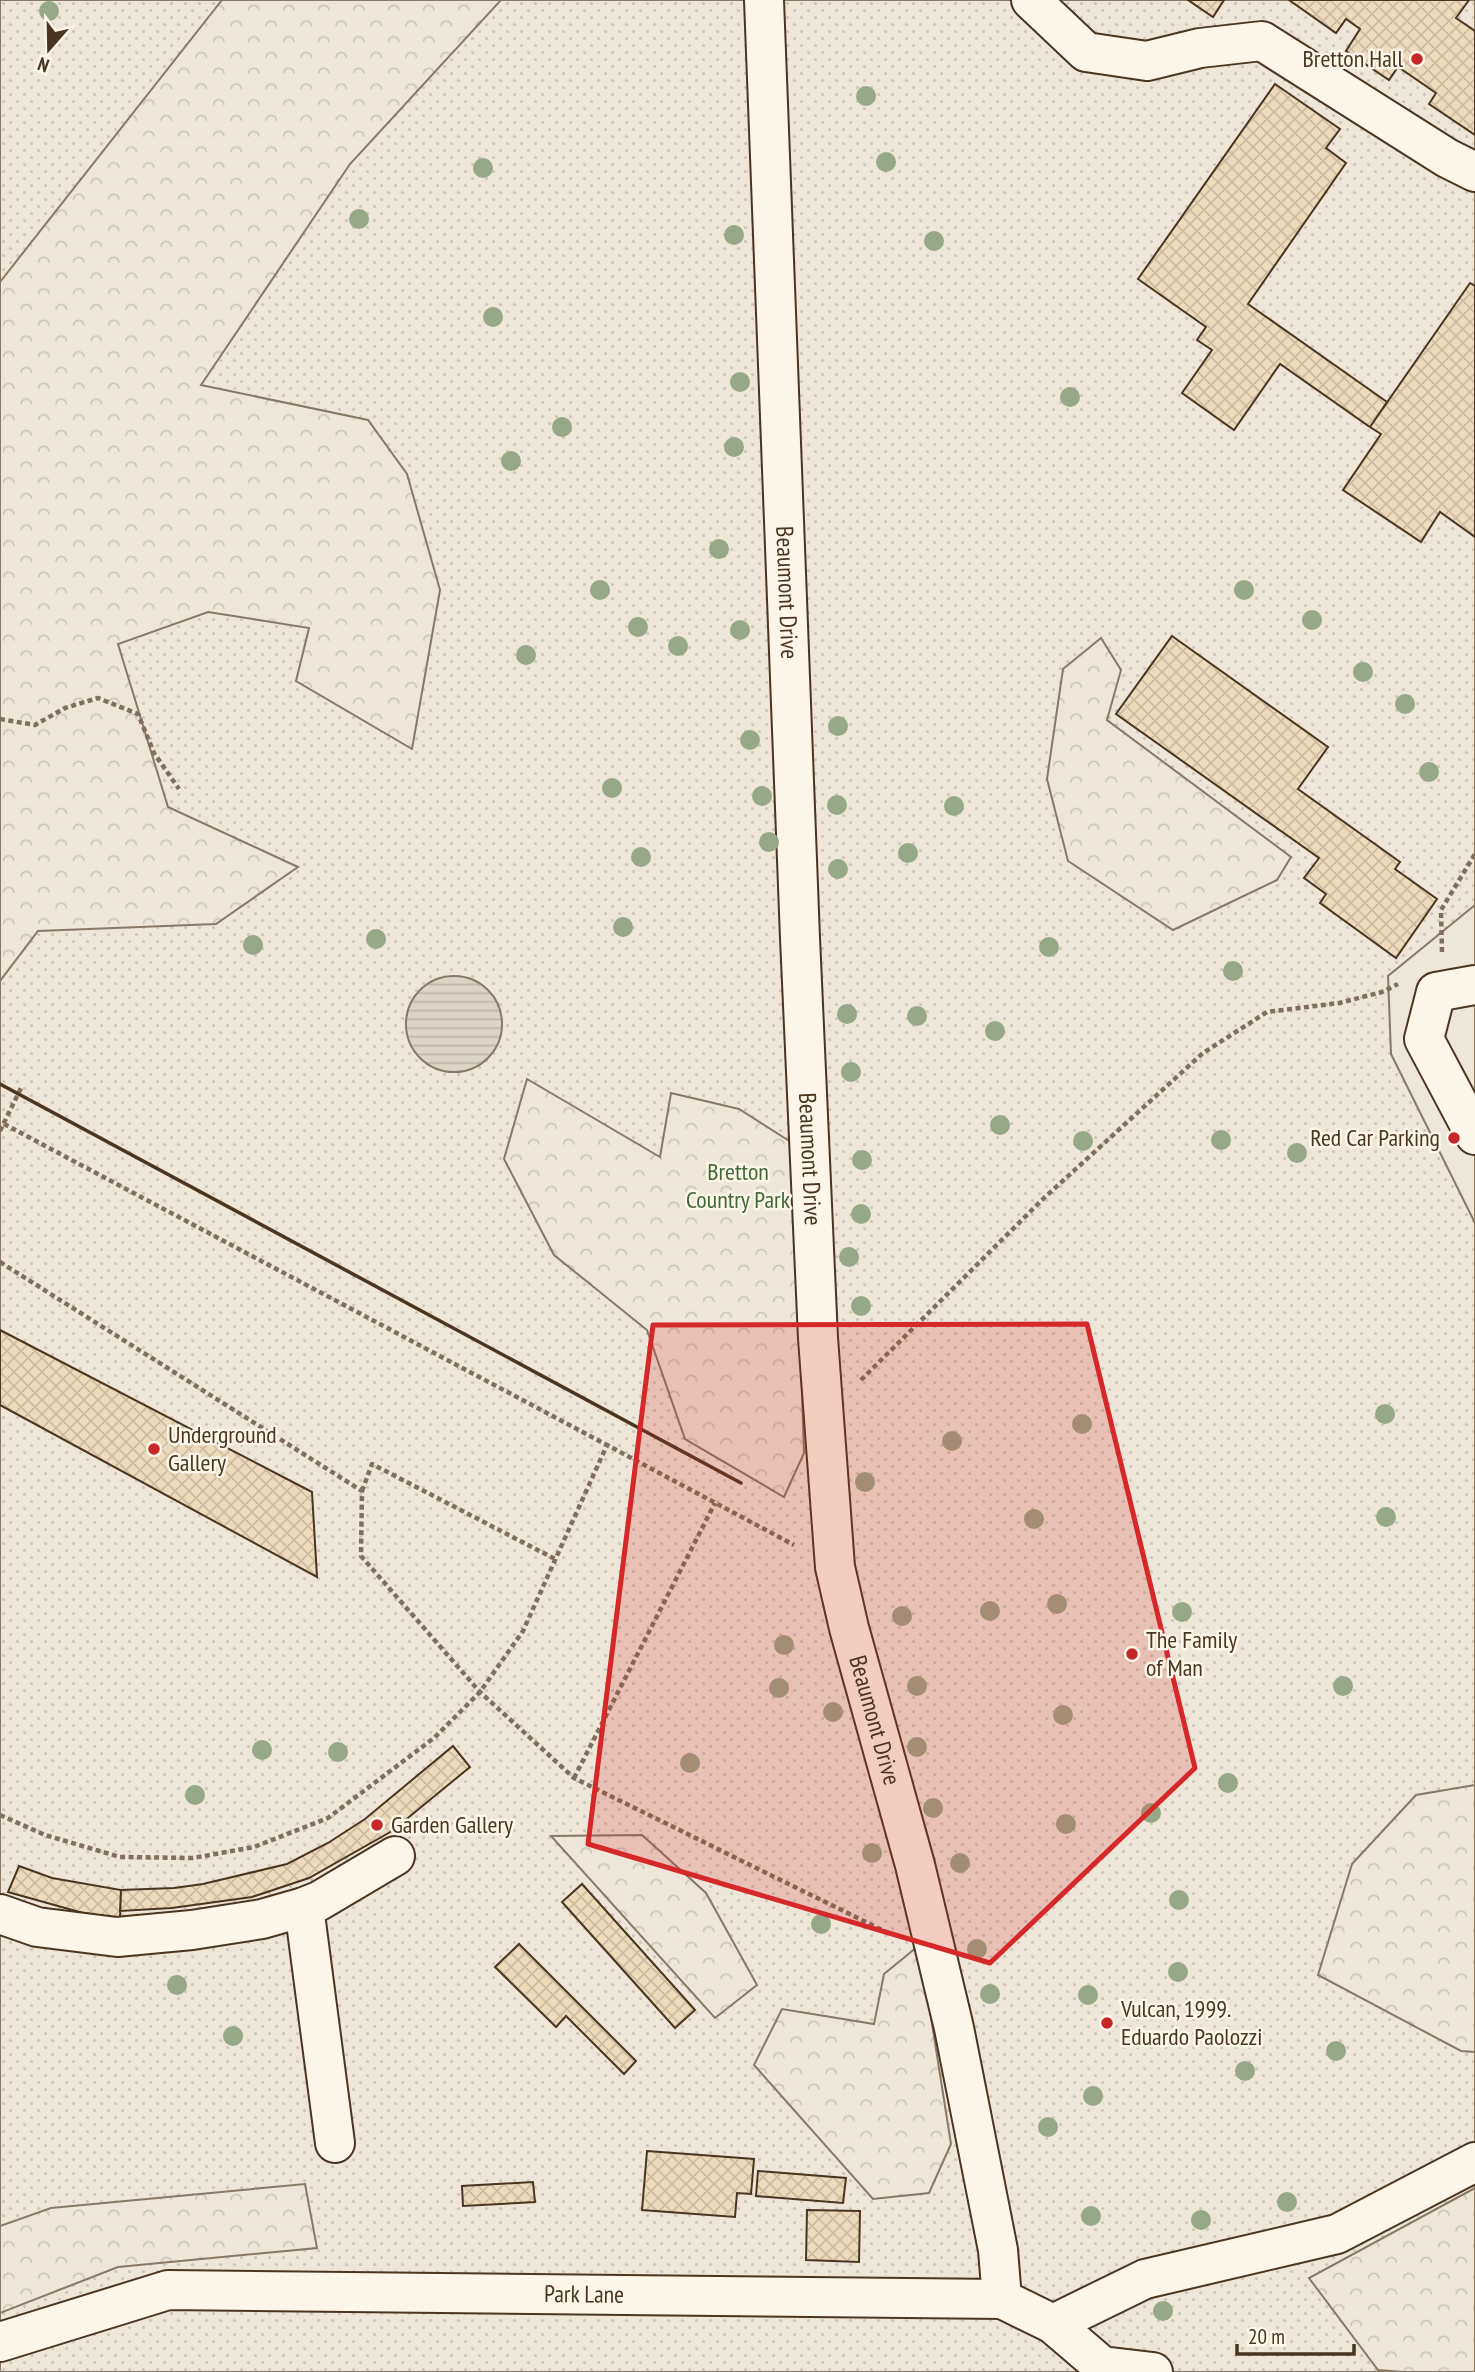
<svg xmlns="http://www.w3.org/2000/svg" width="1475" height="2372" viewBox="0 0 1475 2372" font-family="'PT Sans Narrow',sans-serif">
  <defs>
    <pattern id="grass-dots" width="8" height="8" patternUnits="userSpaceOnUse" patternTransform="scale(1.75)"><rect width="8" height="8" fill="#ede6d9"/><path d="M2 2h.1M6 6h.1" fill="none" stroke="#cdc6ba" stroke-width="1.8" stroke-linecap="round"/></pattern>
    <pattern id="forest-crowns" width="20" height="18" patternUnits="userSpaceOnUse" patternTransform="scale(1.75)"><rect width="20" height="18" fill="#ede6d9"/><path d="M2 6a3 3 0 1 1 6 0M12 15a3 3 0 1 1 6 0" fill="none" stroke="#cdc6ba"/></pattern>
    <pattern id="water-rules" width="6" height="5" patternUnits="userSpaceOnUse" patternTransform="scale(1.75)"><rect width="6" height="5" fill="#dcd4c6"/><path d="M0 2.5h6" fill="none" stroke="#beb7aa"/></pattern>
    <pattern id="building-cross-hatch" width="8" height="8" patternUnits="userSpaceOnUse" patternTransform="scale(1.75)"><rect width="8" height="8" fill="#ecdcbc"/><path d="M0 0l8 8M0 8l8-8" fill="none" stroke="#ccbda1"/></pattern>
  </defs>
  <rect width="100%" height="100%" fill="#fbf6e9"/>
  <path fill="url(#grass-dots)" stroke="#887966" stroke-width="2" d="M 0,0 L 1475,0 L 1475,2372 L 0,2372 Z"/>
  <path fill="url(#forest-crowns)" stroke="#887966" stroke-width="2" d="M 222,0 L 501,0 L 350,164 L 201,385 L 368,420 L 407,474 L 440,590 L 412,749 L 296,681 L 309,628 L 208,612 L 118,644 L 168,807 L 298,867 L 216,924 L 38,931 L 0,981 L 0,282 Z
    M 1101,638 L 1121,670 L 1107,720 L 1291,857 L 1277,880 L 1173,930 L 1068,861 L 1047,779 L 1063,669 Z
    M 527,1079 L 660,1157 L 671,1093 L 739,1109 L 794,1144 L 804,1453 L 784,1497 L 685,1439 L 647,1330 L 554,1255 L 504,1159 Z
    M 1475,1785 L 1475,2052 L 1461,2051 L 1318,1975 L 1352,1864 L 1416,1795 Z
    M 642,1835 L 706,1893 L 757,1985 L 715,2018 L 551,1836 Z
    M 917,1947 L 930,2011 L 951,2144 L 929,2193 L 873,2199 L 754,2065 L 782,2009 L 874,2024 L 884,1974 Z
    M 305,2184 L 317,2248 L 118,2267 L 0,2313 L 0,2226 L 51,2208 Z
    M 1475,2188 L 1475,2372 L 1403,2372 L 1378,2370 L 1309,2278 Z"/>
  <path fill="#ede7d9" stroke="#887966" stroke-width="2" d="M 1475,905 L 1475,1223 L 1391,1054 L 1388,976 Z"/>
  <path fill="url(#water-rules)" stroke="#887966" stroke-width="2" d="M406 1024a48 48 0 1 1 96 0a48 48 0 1 1-96 0Z"/>
  <path fill="url(#building-cross-hatch)" stroke="#4a3520" stroke-width="2" d="M 1188,0 L 1224,0 L 1213,17 Z
    M 1289,0 L 1469,0 L 1456,18 L 1475,31 L 1475,135 L 1429,104 L 1436,93 L 1398,67 L 1389,80 L 1346,51 L 1360,29 L 1346,19 L 1336,33 Z
    M 1275,84 L 1340,129 L 1326,148 L 1346,163 L 1248,304 L 1387,402 L 1370,427 L 1280,364 L 1234,430 L 1182,393 L 1212,350 L 1197,340 L 1206,327 L 1138,279 Z
    M 1470,283 L 1475,286 L 1475,537 L 1440,512 L 1421,542 L 1343,490 L 1381,434 L 1370,427 Z
    M 1172,636 L 1328,747 L 1298,789 L 1400,862 L 1395,869 L 1437,899 L 1396,958 L 1320,903 L 1326,894 L 1304,878 L 1319,858 L 1116,714 Z
    M 0,1330 L 312,1492 L 317,1577 L 0,1405 Z
    M 453,1746 L 470,1767 L 392,1831 L 309,1878 L 252,1897 L 172,1908 L 120,1911 L 121,1890 L 174,1888 L 203,1884 L 287,1864 L 328,1843 L 365,1819 Z
    M 19,1866 L 52,1878 L 121,1890 L 120,1918 L 83,1913 L 8,1892 Z
    M 582,1884 L 695,2010 L 675,2028 L 562,1902 Z
    M 519,1944 L 636,2061 L 624,2074 L 566,2016 L 556,2027 L 495,1967 Z
    M 647,2151 L 754,2159 L 751,2194 L 737,2193 L 735,2217 L 642,2210 Z
    M 758,2171 L 846,2178 L 843,2203 L 756,2196 Z
    M 533,2182 L 535,2202 L 463,2206 L 462,2186 Z
    M 807,2210 L 860,2211 L 859,2262 L 806,2260 Z"/>
  <g fill="none" stroke-linecap="round" stroke-linejoin="round">
    <g stroke="#4a3520" stroke-width="42">
      <g id="minor">
        <path id="s1" d="M 764,0 L 800,938 L 818,1338 L 835,1567 L 849,1628 L 915,1865 L 954,2028 L 998,2250 L 1002,2299"/>
        <path d="M 1031,0 L 1086,52 L 1147,61 L 1200,48 L 1262,41 L 1447,158 L 1475,172"/>
        <path d="M 1475,985 L 1436,992 L 1424,1039 L 1475,1135"/>
        <path d="M 304,1907 L 335,2143"/>
        <path d="M 0,1914 L 37,1927 L 117,1937 L 192,1930 L 262,1919 L 304,1907 L 319,1901 L 395,1856"/>
        <path d="M 1053,2324 L 1145,2279 L 1337,2234 L 1475,2162"/>
        <path id="s2" d="M 0,2342 L 168,2290 L 1002,2299 L 1053,2324 L 1102,2366 L 1153,2372"/>
      </g>
    </g>
    <path stroke="#7f6f5c" stroke-width="4.5" stroke-dasharray="5 3.5" stroke-linecap="butt" d="M 0,719 L 35,725 L 65,708 L 98,698 L 138,714 L 154,753 L 179,789
      M 1442,952 L 1441,910 L 1475,854
      M 4,1124 L 607,1445
      M 0,1131 L 21,1088
      M 0,1262 L 362,1491 L 361,1556 L 480,1692 L 574,1778 L 892,1935
      M 861,1380 L 1044,1198 L 1203,1053 L 1267,1012 L 1339,1003 L 1382,992 L 1398,984
      M 362,1491 L 372,1464 L 555,1559
      M 574,1778 L 715,1503
      M 0,1815 L 45,1835 L 120,1857 L 193,1858 L 254,1847 L 328,1818 L 434,1738 L 480,1692 L 523,1631 L 607,1445 L 794,1545"/>
    <use href="#minor" stroke="#fbf6e9" stroke-width="38"/>
    <path stroke="#4a3520" stroke-width="3.5" d="M 0,1084 L 741,1483"/>
  </g>
  <g fill="#96a887">
    <circle cx="49" cy="11" r="10"/>
    <circle cx="866" cy="96" r="10"/>
    <circle cx="886" cy="162" r="10"/>
    <circle cx="483" cy="168" r="10"/>
    <circle cx="359" cy="219" r="10"/>
    <circle cx="734" cy="235" r="10"/>
    <circle cx="934" cy="241" r="10"/>
    <circle cx="493" cy="317" r="10"/>
    <circle cx="740" cy="382" r="10"/>
    <circle cx="1070" cy="397" r="10"/>
    <circle cx="562" cy="427" r="10"/>
    <circle cx="734" cy="447" r="10"/>
    <circle cx="511" cy="461" r="10"/>
    <circle cx="719" cy="549" r="10"/>
    <circle cx="600" cy="590" r="10"/>
    <circle cx="1244" cy="590" r="10"/>
    <circle cx="1312" cy="620" r="10"/>
    <circle cx="638" cy="627" r="10"/>
    <circle cx="740" cy="630" r="10"/>
    <circle cx="678" cy="646" r="10"/>
    <circle cx="526" cy="655" r="10"/>
    <circle cx="1363" cy="672" r="10"/>
    <circle cx="1405" cy="704" r="10"/>
    <circle cx="838" cy="726" r="10"/>
    <circle cx="750" cy="740" r="10"/>
    <circle cx="1429" cy="772" r="10"/>
    <circle cx="612" cy="788" r="10"/>
    <circle cx="762" cy="796" r="10"/>
    <circle cx="837" cy="805" r="10"/>
    <circle cx="954" cy="806" r="10"/>
    <circle cx="769" cy="842" r="10"/>
    <circle cx="908" cy="853" r="10"/>
    <circle cx="641" cy="857" r="10"/>
    <circle cx="838" cy="869" r="10"/>
    <circle cx="623" cy="927" r="10"/>
    <circle cx="376" cy="939" r="10"/>
    <circle cx="253" cy="945" r="10"/>
    <circle cx="1049" cy="947" r="10"/>
    <circle cx="1233" cy="971" r="10"/>
    <circle cx="847" cy="1014" r="10"/>
    <circle cx="917" cy="1016" r="10"/>
    <circle cx="995" cy="1031" r="10"/>
    <circle cx="851" cy="1072" r="10"/>
    <circle cx="1000" cy="1125" r="10"/>
    <circle cx="1221" cy="1140" r="10"/>
    <circle cx="1083" cy="1141" r="10"/>
    <circle cx="1297" cy="1153" r="10"/>
    <circle cx="862" cy="1160" r="10"/>
    <circle cx="861" cy="1214" r="10"/>
    <circle cx="849" cy="1257" r="10"/>
    <circle cx="861" cy="1306" r="10"/>
    <circle cx="1385" cy="1414" r="10"/>
    <circle cx="1082" cy="1424" r="10"/>
    <circle cx="952" cy="1441" r="10"/>
    <circle cx="865" cy="1482" r="10"/>
    <circle cx="1386" cy="1517" r="10"/>
    <circle cx="1034" cy="1519" r="10"/>
    <circle cx="1057" cy="1604" r="10"/>
    <circle cx="990" cy="1611" r="10"/>
    <circle cx="1182" cy="1612" r="10"/>
    <circle cx="902" cy="1616" r="10"/>
    <circle cx="784" cy="1645" r="10"/>
    <circle cx="917" cy="1686" r="10"/>
    <circle cx="1343" cy="1686" r="10"/>
    <circle cx="779" cy="1688" r="10"/>
    <circle cx="833" cy="1712" r="10"/>
    <circle cx="1063" cy="1715" r="10"/>
    <circle cx="917" cy="1747" r="10"/>
    <circle cx="262" cy="1750" r="10"/>
    <circle cx="338" cy="1752" r="10"/>
    <circle cx="690" cy="1763" r="10"/>
    <circle cx="1228" cy="1783" r="10"/>
    <circle cx="195" cy="1795" r="10"/>
    <circle cx="933" cy="1808" r="10"/>
    <circle cx="1151" cy="1813" r="10"/>
    <circle cx="1066" cy="1824" r="10"/>
    <circle cx="872" cy="1853" r="10"/>
    <circle cx="960" cy="1863" r="10"/>
    <circle cx="1179" cy="1900" r="10"/>
    <circle cx="821" cy="1924" r="10"/>
    <circle cx="977" cy="1949" r="10"/>
    <circle cx="1178" cy="1972" r="10"/>
    <circle cx="177" cy="1985" r="10"/>
    <circle cx="990" cy="1994" r="10"/>
    <circle cx="1088" cy="1995" r="10"/>
    <circle cx="233" cy="2036" r="10"/>
    <circle cx="1336" cy="2051" r="10"/>
    <circle cx="1245" cy="2071" r="10"/>
    <circle cx="1093" cy="2096" r="10"/>
    <circle cx="1048" cy="2127" r="10"/>
    <circle cx="1287" cy="2202" r="10"/>
    <circle cx="1091" cy="2216" r="10"/>
    <circle cx="1201" cy="2220" r="10"/>
    <circle cx="1163" cy="2311" r="10"/>
  </g>
  <path fill="#d62828" fill-opacity="0.2" stroke="#d62828" stroke-width="5" stroke-linejoin="round" d="M 1087,1324 L 1195,1768 L 990,1963 L 588,1844 L 653,1325 Z"/>
  <g fill="#c62828" stroke="#fbf6e9" stroke-width="2.5">
    <circle cx="1417" cy="59" r="7"/>
    <circle cx="1454" cy="1138" r="7"/>
    <circle cx="154" cy="1449" r="7"/>
    <circle cx="1132" cy="1654" r="7"/>
    <circle cx="377" cy="1825" r="7"/>
    <circle cx="1107" cy="2023" r="7"/>
  </g>
  <g text-anchor="middle" stroke-width="5" stroke-linejoin="round" paint-order="stroke">
    <g font-size="24" fill="#4a3520" stroke="#fbf6e9" text-anchor="start">
      <text x="1403" y="67" text-anchor="end">Bretton Hall</text>
      <text x="1440" y="1146" text-anchor="end">Red Car Parking</text>
      <text x="168" y="1443">Underground<tspan x="168" dy="28">Gallery</tspan></text>
      <text x="1146" y="1648">The Family<tspan x="1146" dy="28">of Man</tspan></text>
      <text x="391" y="1833">Garden Gallery</text>
      <text x="1121" y="2017">Vulcan, 1999.<tspan x="1121" dy="28">Eduardo Paolozzi</tspan></text>
    </g>
    <g font-size="24" fill="#4a3520" stroke="#fbf6e9">
      <text dy="8" stroke="none"><textPath href="#s1" startOffset="593">Beaumont Drive</textPath></text>
      <text dy="8" stroke="none"><textPath href="#s1" startOffset="1160">Beaumont Drive</textPath></text>
      <text dy="8" stroke="none"><textPath href="#s1" startOffset="1727">Beaumont Drive</textPath></text>
      <text dy="8" stroke="none"><textPath href="#s2" startOffset="592">Park Lane</textPath></text>
    </g>
    <g font-size="24" fill="#436837" stroke="#fbf6e9">
      <text x="738" y="1180">Bretton<tspan x="738" dy="28">Country Park</tspan></text>
    </g>
  </g>
  <g transform="translate(49 49) rotate(200)" stroke="#fbf6e9" stroke-width="5" paint-order="stroke">
  <path d="M0-5L12 26L0 18L-12 26Z" fill="#4a3520"/>
  <text y="-10" font-size="19" font-weight="bold" text-anchor="middle" fill="#4a3520">N</text>
  </g>
  <path d="M1237 2344v10h117v-10" fill="none" stroke="#4a3520" stroke-width="3.5"/>
  <text x="1248" y="2344" font-size="21" fill="#4a3520" stroke="#fbf6e9" stroke-width="5" paint-order="stroke">20 m</text>
</svg>
